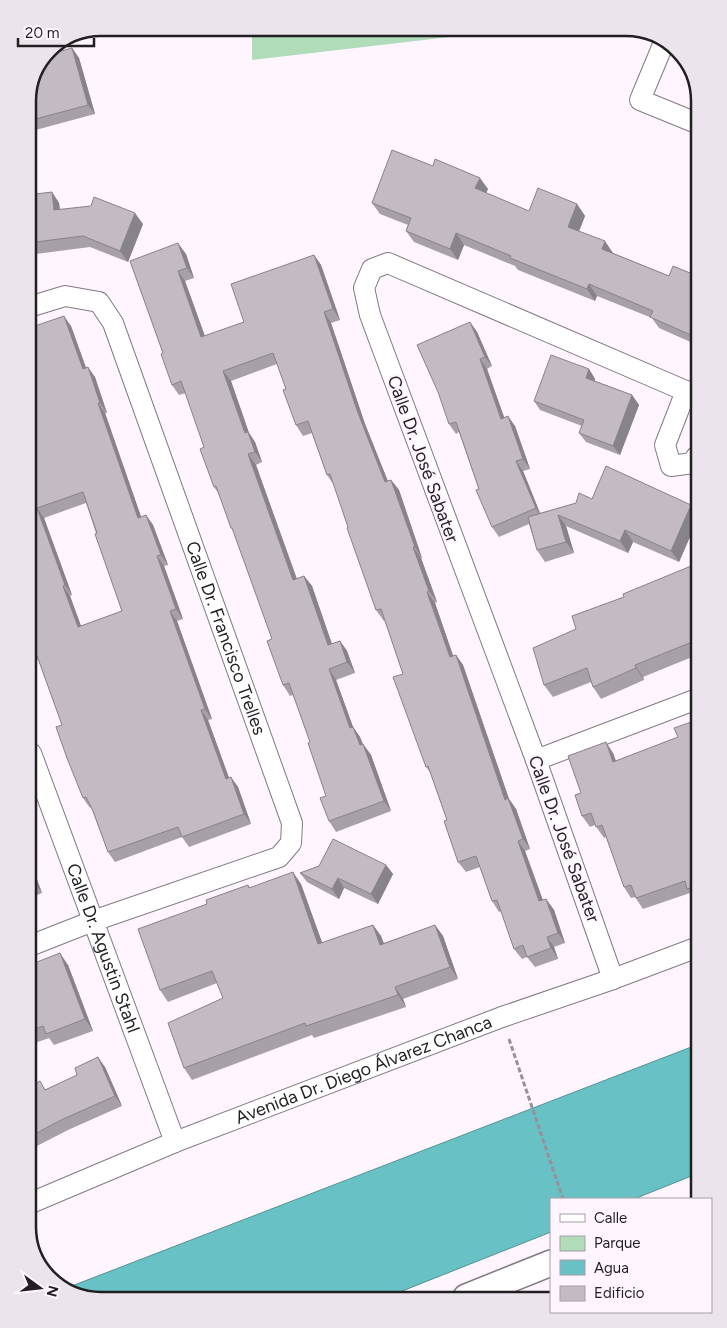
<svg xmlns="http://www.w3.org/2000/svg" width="727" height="1328" viewBox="0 0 727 1328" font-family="Figtree,sans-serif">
  <rect width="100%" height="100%" fill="#fef5ff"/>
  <path fill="#b0dcba" d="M 252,28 L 527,28 L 252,60 Z"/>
  <path fill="#68c2c5" stroke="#539194" d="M 699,1044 L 699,1173 L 634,1199 L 551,1199 L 551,1232 L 387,1297 L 97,1300 L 64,1289 Z"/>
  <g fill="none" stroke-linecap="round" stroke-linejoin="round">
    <g stroke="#827a83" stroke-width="22">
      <g id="minor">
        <path d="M 665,40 L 640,100 L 694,122"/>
        <path id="s1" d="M 29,307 L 65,296 L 99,302 L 113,323 L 292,823 L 291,843 L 279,857 L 93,921 L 32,945"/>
        <path d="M 686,391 L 665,445 L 671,466 L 693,463 L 696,457"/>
        <path id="s2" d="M 31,753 L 175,1142"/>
        <path d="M 536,760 L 697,699"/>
        <path d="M 613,979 L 536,760 L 370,315 L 364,288 L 372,269 L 388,263 L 695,395"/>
        <path id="s3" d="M 33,1202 L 175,1142 L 502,1017 L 613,979 L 698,947"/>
      </g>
    </g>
    <g stroke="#827a83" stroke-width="28">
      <path id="tertiary" d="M 466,1297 L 551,1263"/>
    </g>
    <path stroke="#969097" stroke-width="3" stroke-dasharray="5 2.5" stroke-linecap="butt" d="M 509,1039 L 563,1199"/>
    <use href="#minor" stroke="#fff" stroke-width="20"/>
    <use href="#tertiary" stroke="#fff" stroke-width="25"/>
  </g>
  <path fill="#a8a0a9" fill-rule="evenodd" d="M 72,48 L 79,58 L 95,114 L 28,132 L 28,97 Z
    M 433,166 L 488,189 L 486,193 L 529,211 L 577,204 L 585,216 L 579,231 L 613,253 L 669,276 L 695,275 L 695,344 L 659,328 L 652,318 L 597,296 L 595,301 L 518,270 L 515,266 L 464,245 L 458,260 L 414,242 L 406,231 L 408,225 L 380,214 L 372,203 Z
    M 52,192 L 59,203 L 60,209 L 143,224 L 128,262 L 90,247 L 28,255 L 28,195 Z
    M 186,254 L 194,278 L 185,281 L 205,336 L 244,322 L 314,255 L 321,265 L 340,320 L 331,323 L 365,424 L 388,481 L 391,480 L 399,490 L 422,558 L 421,558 L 437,602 L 435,603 L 453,656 L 456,655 L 463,665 L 509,799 L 516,809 L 530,849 L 525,851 L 543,900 L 546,899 L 554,910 L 565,943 L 554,947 L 558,959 L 535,967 L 527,957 L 522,959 L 514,949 L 501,911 L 499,912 L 492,901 L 480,867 L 466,872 L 458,862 L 447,820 L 430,772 L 426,767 L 403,674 L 385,621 L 384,621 L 376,610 L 334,485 L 327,475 L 312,433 L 303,436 L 296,425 L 286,389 L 277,364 L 231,381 L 249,433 L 255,442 L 262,462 L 256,465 L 296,579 L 304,576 L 312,586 L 332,644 L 340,641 L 347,651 L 355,673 L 336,680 L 353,727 L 360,737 L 363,744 L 371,755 L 391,811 L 336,832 L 329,821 L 326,796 L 310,742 L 293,695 L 290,696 L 283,685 L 272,639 L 234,532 L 231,528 L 219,494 L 214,487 L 204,447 L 186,393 L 179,395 L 172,385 L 163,353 L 130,261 Z
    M 470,322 L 477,332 L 492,366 L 487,369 L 504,418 L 515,426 L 530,469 L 523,471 L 540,513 L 592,499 L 691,505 L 696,513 L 696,523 L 679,562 L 633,542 L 628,553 L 566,526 L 574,553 L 545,562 L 537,550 L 529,524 L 499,537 L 492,527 L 459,432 L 456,434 L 449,424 Z
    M 71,326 L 86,368 L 95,377 L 107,413 L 105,413 L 141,517 L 146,515 L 153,525 L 168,565 L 164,566 L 183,619 L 177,621 L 212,719 L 208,720 L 229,778 L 238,787 L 251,824 L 189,847 L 182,837 L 115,862 L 108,852 L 91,807 L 90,808 L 83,798 L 62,725 L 39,661 L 33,653 L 29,328 ZM 86,503 L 122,611 L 81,626 L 70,596 L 72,595 L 44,518 Z
    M 589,369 L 595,379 L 595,381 L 632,395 L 639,405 L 620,455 L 586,442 L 579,433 L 582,426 L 540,410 L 534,401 Z
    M 696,564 L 697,655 L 643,677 L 644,680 L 601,699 L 593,687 L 591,682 L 553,697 L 544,685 L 624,597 Z
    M 697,720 L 698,898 L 694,900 L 690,893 L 643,909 L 635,897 L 631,898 L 624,887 L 606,837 L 604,838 L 595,825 L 590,827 L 582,816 L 581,793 L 613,753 L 616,761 L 678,737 Z
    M 31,864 L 42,893 L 32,897 Z
    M 386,865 L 393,874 L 378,904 L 344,888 L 339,899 L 307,882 L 300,873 L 319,866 Z
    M 301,884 L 322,943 L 373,925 L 381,936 L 384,943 L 435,925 L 443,936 L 458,979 L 403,999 L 406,1007 L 314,1038 L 312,1035 L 192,1080 L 184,1068 L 223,998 L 217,983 L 168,1002 L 160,990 L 207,904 L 248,885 L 250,888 Z
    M 32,964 L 68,965 L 93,1031 L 54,1045 L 49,1038 L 32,1044 Z
    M 105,1067 L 122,1106 L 68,1130 L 33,1148 L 32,1085 L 46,1089 Z"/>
  <path fill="#888289" d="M 72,48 L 79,58 L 95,114 L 88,105 Z
    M 480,178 L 488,189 L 483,200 L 475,188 Z
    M 52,192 L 59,203 L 61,221 L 54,210 Z
    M 577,204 L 585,216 L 576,239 L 568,227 Z
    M 135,213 L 143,224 L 128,262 L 120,251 Z
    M 456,233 L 464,245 L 458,260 L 450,249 Z
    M 605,241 L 613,253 L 610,260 L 602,249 Z
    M 178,243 L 186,254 L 194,278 L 187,268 Z
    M 314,255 L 321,265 L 340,320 L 333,309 Z
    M 178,271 L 185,281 L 209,348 L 201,337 Z
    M 589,284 L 597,296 L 595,301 L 587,289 Z
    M 324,312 L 331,323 L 365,424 L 392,492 L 385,482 L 358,413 Z
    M 64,316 L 71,326 L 90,379 L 83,369 Z
    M 470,322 L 477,332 L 492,366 L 485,357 Z
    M 693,330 L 695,333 L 695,340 L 691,335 Z
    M 480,359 L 487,369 L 508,428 L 501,419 Z
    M 88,367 L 95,377 L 107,413 L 100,403 Z
    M 589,369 L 595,379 L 592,387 L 586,378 Z
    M 223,371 L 231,381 L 249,433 L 255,442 L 262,462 L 255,452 L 245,433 Z
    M 632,395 L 639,405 L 620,455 L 613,446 Z
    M 98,403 L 105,413 L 145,528 L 138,518 Z
    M 508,416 L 515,426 L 530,469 L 523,459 Z
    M 248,454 L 256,465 L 301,590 L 293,580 Z
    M 516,461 L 523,471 L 542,518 L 536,508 Z
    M 391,480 L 399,490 L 422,558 L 415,547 Z
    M 691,505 L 696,513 L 696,523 L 679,562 L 671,551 Z
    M 37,508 L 44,518 L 72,595 L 65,585 Z
    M 146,515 L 153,525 L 168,565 L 161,555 Z
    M 558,515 L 566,526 L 574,553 L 566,542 Z
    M 625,530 L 633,542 L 628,553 L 620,541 Z
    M 413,547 L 421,558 L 437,602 L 429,591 Z
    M 157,556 L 164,566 L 183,619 L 176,609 Z
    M 304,576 L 312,586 L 336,656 L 328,645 Z
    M 63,586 L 70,596 L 85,637 L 78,627 Z
    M 427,592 L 435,603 L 457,667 L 450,657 Z
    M 170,611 L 177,621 L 212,719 L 205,709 Z
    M 340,641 L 347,651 L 355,673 L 347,662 Z
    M 456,655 L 463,665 L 509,799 L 516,809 L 530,849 L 523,839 L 505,800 Z
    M 635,665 L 643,677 L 644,680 L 636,668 Z
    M 329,669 L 336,680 L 357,738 L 350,728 Z
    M 201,710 L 208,720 L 233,789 L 226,779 Z
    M 353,727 L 360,737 L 367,756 L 360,745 Z
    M 606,742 L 613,753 L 620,773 L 613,762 Z
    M 363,744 L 371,755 L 391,811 L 384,801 Z
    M 231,777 L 238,787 L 251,824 L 244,814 Z
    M 518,841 L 525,851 L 547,912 L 539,901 Z
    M 31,864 L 42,893 L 35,883 L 31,873 Z
    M 386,865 L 393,874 L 378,904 L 371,894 Z
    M 293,872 L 301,884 L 327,956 L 318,944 Z
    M 338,878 L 344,888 L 339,899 L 332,889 Z
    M 546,899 L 554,910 L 565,943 L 558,933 Z
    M 373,925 L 381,936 L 388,956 L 380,945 Z
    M 435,925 L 443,936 L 458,979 L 450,967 Z
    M 547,937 L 554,947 L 558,959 L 551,948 Z
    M 60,953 L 68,965 L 93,1031 L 85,1019 Z
    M 395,987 L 403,999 L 406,1007 L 398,995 Z
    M 98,1057 L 105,1067 L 122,1106 L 115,1096 Z"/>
  <path fill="#c3bac4" stroke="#888289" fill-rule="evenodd" d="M 72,48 L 88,105 L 28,121 L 28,97 L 47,55 Z
    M 392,150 L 433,166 L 435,159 L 480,178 L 475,188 L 529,211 L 538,188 L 577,204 L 568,227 L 605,241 L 602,249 L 669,276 L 673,266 L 695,275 L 695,331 L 693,330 L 691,335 L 650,317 L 653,311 L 589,284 L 587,289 L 510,258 L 511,256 L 456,233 L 450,249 L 406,231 L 411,218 L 372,203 Z
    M 52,192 L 54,210 L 91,206 L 94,197 L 135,213 L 120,251 L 83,236 L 28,243 L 28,195 Z
    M 178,243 L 187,268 L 178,271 L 201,337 L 244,322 L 231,284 L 314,255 L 333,309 L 324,312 L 358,413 L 385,482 L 391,480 L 415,547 L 413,547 L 429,591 L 427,592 L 450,657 L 456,655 L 505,800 L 508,798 L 523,839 L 518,841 L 539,901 L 546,899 L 558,933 L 547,937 L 551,948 L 527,957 L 523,945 L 514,949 L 497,900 L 492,901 L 476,856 L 458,862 L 444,821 L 447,820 L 428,766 L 426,767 L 393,677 L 403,674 L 381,609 L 376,610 L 347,528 L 348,527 L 330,474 L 327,475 L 308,421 L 296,425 L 283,390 L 286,389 L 273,353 L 223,371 L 245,433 L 248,432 L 255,452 L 248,454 L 293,580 L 304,576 L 328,645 L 340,641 L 347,662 L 329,669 L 350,728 L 353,727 L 360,745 L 363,744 L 384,801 L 329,821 L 320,798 L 326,796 L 308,743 L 310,742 L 289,683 L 283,685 L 267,641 L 272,639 L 232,528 L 231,528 L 216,486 L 214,487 L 200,449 L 204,447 L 181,381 L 172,385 L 161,354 L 163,353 L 130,261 Z
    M 64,316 L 83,369 L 88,367 L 100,403 L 98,403 L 138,518 L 146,515 L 161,555 L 157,556 L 176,609 L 170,611 L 205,709 L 201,710 L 226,779 L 231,777 L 244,814 L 182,837 L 178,827 L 108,852 L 93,811 L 86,797 L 83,798 L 67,758 L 56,727 L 62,725 L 36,653 L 33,653 L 30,645 L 29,328 ZM 83,492 L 97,533 L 95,534 L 122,611 L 78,627 L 63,586 L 65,585 L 37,508 Z
    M 470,322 L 485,357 L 480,359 L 501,419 L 508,416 L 523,459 L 516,461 L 536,508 L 492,527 L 476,490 L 479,489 L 456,422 L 449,424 L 438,392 L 417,345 Z
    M 551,355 L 589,369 L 586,378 L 632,395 L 613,446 L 579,433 L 584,420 L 534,401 Z
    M 606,466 L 691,505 L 671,551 L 625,530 L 620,541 L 558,515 L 566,542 L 537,550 L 528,517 L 576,503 L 579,493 L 592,499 Z
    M 696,564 L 697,640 L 635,665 L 636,668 L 593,687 L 587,668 L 544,685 L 533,648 L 576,629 L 572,616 L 624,597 L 623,594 Z
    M 697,720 L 698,885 L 687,889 L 685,881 L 636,898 L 631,885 L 624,887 L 602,825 L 596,827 L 591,813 L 582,816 L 575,795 L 581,793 L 568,756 L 606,742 L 613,762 L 678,737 L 674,728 Z
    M 333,839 L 386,865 L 371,894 L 338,878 L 332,889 L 300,873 L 319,866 Z
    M 293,872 L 318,944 L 373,925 L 380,945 L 435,925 L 450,967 L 395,987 L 398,995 L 306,1026 L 305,1023 L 184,1068 L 168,1023 L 223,998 L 212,971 L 160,990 L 138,929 L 207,904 L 206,900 L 248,885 L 249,888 Z
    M 31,873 L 35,883 L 31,884 Z
    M 60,953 L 85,1019 L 46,1034 L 43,1026 L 32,1030 L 32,964 Z
    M 98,1057 L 115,1096 L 61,1120 L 33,1135 L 32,1085 L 40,1081 L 45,1090 L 77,1075 L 75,1068 Z"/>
  <g text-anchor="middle" stroke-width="4.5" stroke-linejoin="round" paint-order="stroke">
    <g font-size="18" fill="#221f22" stroke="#fef5ff">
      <text transform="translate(423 459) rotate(70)" y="6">Calle Dr. José Sabater</text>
      <text dy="6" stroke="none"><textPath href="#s1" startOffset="432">Calle Dr. Francisco Trelles</textPath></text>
      <text transform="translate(564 839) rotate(70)" y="6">Calle Dr. José Sabater</text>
      <text dy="6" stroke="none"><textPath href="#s2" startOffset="208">Calle Dr. Agustin Stahl</textPath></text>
      <text dy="6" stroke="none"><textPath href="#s3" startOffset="356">Avenida Dr. Diego Álvarez Chanca</textPath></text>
    </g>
  </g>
  <path d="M0 0H727V1328H0ZM101 36H626A65 65 0 0 1 691 101V1227A65 65 0 0 1 626 1292H101A65 65 0 0 1 36 1227V101A65 65 0 0 1 101 36Z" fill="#ece4ed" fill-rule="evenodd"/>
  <path fill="none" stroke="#221f22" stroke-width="2.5" d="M101 36H626A65 65 0 0 1 691 101V1227A65 65 0 0 1 626 1292H101A65 65 0 0 1 36 1227V101A65 65 0 0 1 101 36Z"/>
  <rect x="550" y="1198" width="162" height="115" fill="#fef5ff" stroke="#a69fa7"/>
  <rect x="560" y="1214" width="25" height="8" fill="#ffffff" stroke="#a69fa7"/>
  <text x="594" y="1223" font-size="15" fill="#221f22">Calle</text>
  <rect x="560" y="1236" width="25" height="15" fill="#b0dcba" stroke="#a69fa7"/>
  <text x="594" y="1248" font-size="15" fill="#221f22">Parque</text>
  <rect x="560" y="1260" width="25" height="15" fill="#68c2c5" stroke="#a69fa7"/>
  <text x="594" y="1273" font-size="15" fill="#221f22">Agua</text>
  <rect x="560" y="1286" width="25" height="15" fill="#c3bac4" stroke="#a69fa7"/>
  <text x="594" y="1298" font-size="15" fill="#221f22">Edificio</text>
  <g transform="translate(40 1288) rotate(105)" stroke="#fef5ff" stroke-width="4" paint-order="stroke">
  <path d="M0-4L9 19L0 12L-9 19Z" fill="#221f22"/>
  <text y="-8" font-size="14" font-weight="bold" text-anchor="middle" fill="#221f22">N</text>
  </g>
  <path d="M18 38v8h76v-8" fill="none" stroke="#221f22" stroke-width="2.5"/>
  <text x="25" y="38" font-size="15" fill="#221f22" stroke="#fef5ff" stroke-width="4" paint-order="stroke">20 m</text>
</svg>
